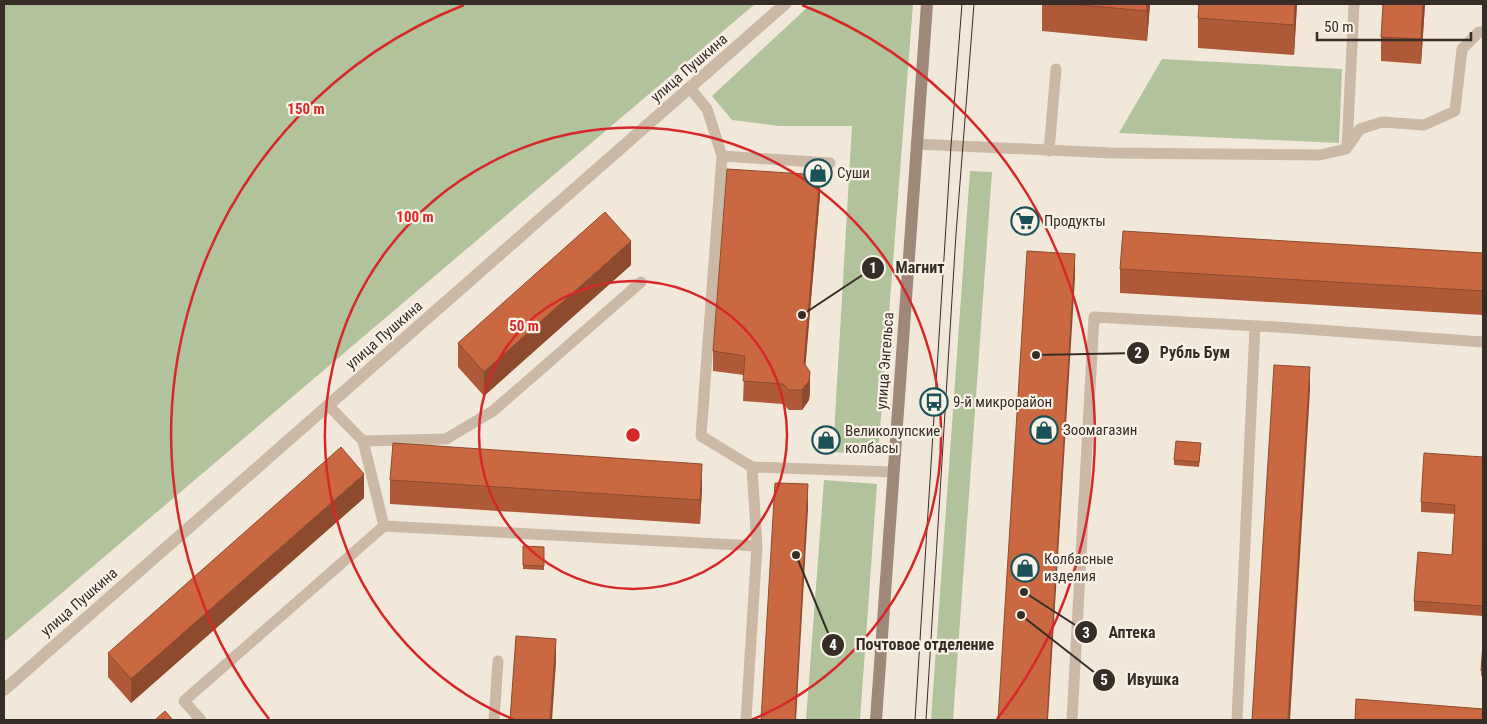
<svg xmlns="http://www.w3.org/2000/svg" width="1487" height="724" viewBox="0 0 1487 724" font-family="'Roboto Condensed',sans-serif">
  <rect width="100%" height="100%" fill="#f2e8da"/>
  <path fill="#b2c29a" d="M 4,4 L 755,4 L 4,642 Z
    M 811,4 L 913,4 L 878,455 L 833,452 L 852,126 L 779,126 L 732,120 L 712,96 Z
    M 1162,59 L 1342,69 L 1339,143 L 1119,133 Z
    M 970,171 L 992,172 L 953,720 L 931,720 Z
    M 824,480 L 877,484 L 860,720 L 806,720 Z"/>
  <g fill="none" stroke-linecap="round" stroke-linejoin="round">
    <path stroke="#cbb9a6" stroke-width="11" d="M 690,88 L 707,109 L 722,156 L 701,436 L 752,467 L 757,546 L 746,720
      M 916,144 L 1111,153 L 1320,155 L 1346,149 L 1360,129 L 1382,122 L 1424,125 L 1455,111 L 1462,49 L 1479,32 L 1483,32
      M 1347,148 L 1354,4
      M 1049,151 L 1056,69
      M 722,156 L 830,163
      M 328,405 L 363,441 L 446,439 L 493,411 L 641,282
      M 363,441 L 384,526
      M 752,467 L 893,472
      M 201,720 L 184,701 L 384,526 L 757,546
      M 494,720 L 498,661
      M 1072,720 L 1094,317 L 1277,327 L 1483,342
      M 1237,720 L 1255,326"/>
    <path stroke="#cbb9a6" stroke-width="12" d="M 4,690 L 785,4"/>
    <path stroke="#9f8877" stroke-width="12" d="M 876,720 L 927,4"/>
    <path stroke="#372d27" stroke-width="1" d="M 915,720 L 951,146 L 962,4
      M 926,720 L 956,234 L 974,4"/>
  </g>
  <path fill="#ae5a38" d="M 1042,4 L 1150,4 L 1147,41 L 1042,31 Z
    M 1297,4 L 1294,55 L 1198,48 L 1198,18 Z
    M 1425,4 L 1421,64 L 1381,61 L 1381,37 Z
    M 820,195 L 805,365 L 810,392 L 809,400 L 802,410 L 789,410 L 783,404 L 743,401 L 744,375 L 713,371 L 713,351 Z
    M 1483,253 L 1483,315 L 1120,293 L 1120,269 Z
    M 631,265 L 484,396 L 458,367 L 458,343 Z
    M 1201,448 L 1199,467 L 1174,465 L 1174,460 Z
    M 1483,457 L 1482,558 L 1483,558 L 1483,616 L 1414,611 L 1414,601 L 1452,555 L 1455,514 L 1421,512 L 1421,502 Z
    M 390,480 L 702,488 L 700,524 L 390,504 Z
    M 364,498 L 131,703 L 108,677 L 108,653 Z
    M 544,547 L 544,570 L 523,569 L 523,565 Z
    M 1483,642 L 1483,676 L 1481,676 Z"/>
  <path fill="#8d4a2e" d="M 1147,4 L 1150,4 L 1147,41 Z
    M 1295,4 L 1297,4 L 1294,55 L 1294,25 Z
    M 1423,4 L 1425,4 L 1421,64 L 1421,39 Z
    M 820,175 L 820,195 L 804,383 L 804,363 Z
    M 631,241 L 631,265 L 484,396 L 484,372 Z
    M 1075,254 L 1075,278 L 1048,720 L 1047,720 Z
    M 1310,367 L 1310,391 L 1290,720 L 1288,720 Z
    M 810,372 L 810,392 L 809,400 L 802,410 L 802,390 Z
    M 702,464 L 702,488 L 700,524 L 700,500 Z
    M 364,474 L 364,498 L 131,703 L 131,679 Z
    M 808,484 L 808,509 L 796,720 L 795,720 Z
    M 556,639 L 556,663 L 552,720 L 550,720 Z"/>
  <path fill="#ca6941" stroke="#8d4a2e" d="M 1070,4 L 1147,4 L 1147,11 Z
    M 1199,4 L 1295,4 L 1294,25 L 1198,18 Z
    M 1383,4 L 1423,4 L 1421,39 L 1381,37 Z
    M 727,169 L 820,175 L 804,363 L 810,372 L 809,381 L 802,390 L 789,390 L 783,384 L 743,381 L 745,356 L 713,351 Z
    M 605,212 L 631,241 L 484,372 L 458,343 Z
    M 1123,231 L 1483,253 L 1483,291 L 1120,269 Z
    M 1027,251 L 1075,254 L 1047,720 L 998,720 Z
    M 1274,365 L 1310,367 L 1288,720 L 1252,720 Z
    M 1176,441 L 1201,443 L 1199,462 L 1174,460 Z
    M 393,443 L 702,464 L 700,500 L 390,480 Z
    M 341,447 L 364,474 L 131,679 L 108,653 Z
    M 1424,453 L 1483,457 L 1483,535 L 1482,557 L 1483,558 L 1483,606 L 1414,601 L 1418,552 L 1452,555 L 1455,505 L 1421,502 Z
    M 775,483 L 808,484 L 795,720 L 761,720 Z
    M 523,546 L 544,547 L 544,566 L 523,565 Z
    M 516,636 L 556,639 L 550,720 L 510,720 Z
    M 1483,642 L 1483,671 L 1481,671 Z
    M 1356,699 L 1483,709 L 1483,720 L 1355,720 Z
    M 165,711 L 173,720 L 155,720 Z"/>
  <g fill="none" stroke="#d62828" stroke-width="2.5">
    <circle cx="633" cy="435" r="154"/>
    <path d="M515 720A308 308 0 1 1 751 720"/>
    <path d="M269 719A462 462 0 0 1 464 5M802 5A462 462 0 0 1 997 719"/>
  </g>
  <defs>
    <g id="shop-ring" transform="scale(1.4375)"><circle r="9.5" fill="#faf2e7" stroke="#1b5259" stroke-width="1.5"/><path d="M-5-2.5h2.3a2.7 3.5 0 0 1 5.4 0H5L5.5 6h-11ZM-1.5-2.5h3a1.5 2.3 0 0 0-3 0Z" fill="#1b5259"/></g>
    <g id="supermarket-ring" transform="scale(1.4375)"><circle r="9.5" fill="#faf2e7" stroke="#1b5259" stroke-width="1.5"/><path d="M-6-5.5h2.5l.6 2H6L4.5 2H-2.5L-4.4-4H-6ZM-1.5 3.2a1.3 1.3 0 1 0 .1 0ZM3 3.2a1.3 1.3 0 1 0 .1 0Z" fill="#1b5259"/></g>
    <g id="bus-ring" transform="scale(1.4375)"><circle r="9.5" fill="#faf2e7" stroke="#1b5259" stroke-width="1.5"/><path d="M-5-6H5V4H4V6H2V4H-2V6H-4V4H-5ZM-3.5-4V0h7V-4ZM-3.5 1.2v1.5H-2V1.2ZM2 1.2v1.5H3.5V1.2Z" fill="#1b5259"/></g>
  </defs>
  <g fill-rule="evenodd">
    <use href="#shop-ring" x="818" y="173"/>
    <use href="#supermarket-ring" x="1025" y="221"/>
    <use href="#bus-ring" x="934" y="402"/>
    <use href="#shop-ring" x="1044" y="430"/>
    <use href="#shop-ring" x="826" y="440"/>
    <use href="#shop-ring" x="1025" y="568"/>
  </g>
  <g text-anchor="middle" stroke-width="4.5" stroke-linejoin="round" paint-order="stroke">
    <g font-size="15" fill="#372d27" stroke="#faf2e7">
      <text transform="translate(689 68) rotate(-41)" y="5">улица Пушкина</text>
      <text transform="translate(384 335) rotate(-41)" y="5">улица Пушкина</text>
      <text transform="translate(885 361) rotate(-86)" y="5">улица Энгельса</text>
      <text transform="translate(79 602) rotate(-41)" y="5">улица Пушкина</text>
    </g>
    <g font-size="15" fill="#372d27" stroke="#faf2e7" text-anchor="start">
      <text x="837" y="178">Суши</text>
      <text x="1044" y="226">Продукты</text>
      <text x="953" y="407">9-й микрорайон</text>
      <text x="1063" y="435">Зоомагазин</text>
      <text x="845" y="436">Великолупские<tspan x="845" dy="17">колбасы</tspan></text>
      <text x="1044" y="564">Колбасные<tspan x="1044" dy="17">изделия</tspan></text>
    </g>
  </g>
  <circle cx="633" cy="435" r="8" fill="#d62828" stroke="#faf2e7" stroke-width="2.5"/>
  <g font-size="15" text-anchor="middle" font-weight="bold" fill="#d62828" stroke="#faf2e7" stroke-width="4.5" stroke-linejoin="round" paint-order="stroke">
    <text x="306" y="114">150 m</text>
    <text x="415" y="222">100 m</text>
    <text x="524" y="331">50 m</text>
  </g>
  <path fill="none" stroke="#372d27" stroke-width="2" d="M802 315L873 268M1036 355L1138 353M1024 592L1086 632M796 555L833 645M1021 615L1104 680"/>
  <g fill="#372d27" stroke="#faf2e7" stroke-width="2">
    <circle cx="802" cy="315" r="5"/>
    <circle cx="1036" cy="355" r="5"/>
    <circle cx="1024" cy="592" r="5"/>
    <circle cx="796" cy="555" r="5"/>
    <circle cx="1021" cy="615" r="5"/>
    <circle cx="873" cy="268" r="12"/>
    <circle cx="1138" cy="353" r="12"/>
    <circle cx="1086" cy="632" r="12"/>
    <circle cx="833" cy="645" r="12"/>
    <circle cx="1104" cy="680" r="12"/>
  </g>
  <g font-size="15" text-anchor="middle" font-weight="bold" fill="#fff">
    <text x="873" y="273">1</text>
    <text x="1138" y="358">2</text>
    <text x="1086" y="638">3</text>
    <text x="833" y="650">4</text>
    <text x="1104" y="685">5</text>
  </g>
  <g font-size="16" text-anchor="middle" font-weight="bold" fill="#372d27" stroke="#faf2e7" stroke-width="4.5" stroke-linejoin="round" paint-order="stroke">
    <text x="920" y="273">Магнит</text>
    <text x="1195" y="358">Рубль Бум</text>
    <text x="1132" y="638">Аптека</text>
    <text x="925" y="650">Почтовое отделение</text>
    <text x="1153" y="685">Ивушка</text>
  </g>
  <rect width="1487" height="724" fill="none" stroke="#372d27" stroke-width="10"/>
  <path d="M1317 32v8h154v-8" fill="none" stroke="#372d27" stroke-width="2.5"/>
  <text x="1324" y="32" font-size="15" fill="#372d27" stroke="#faf2e7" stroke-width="4" paint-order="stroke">50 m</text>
</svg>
